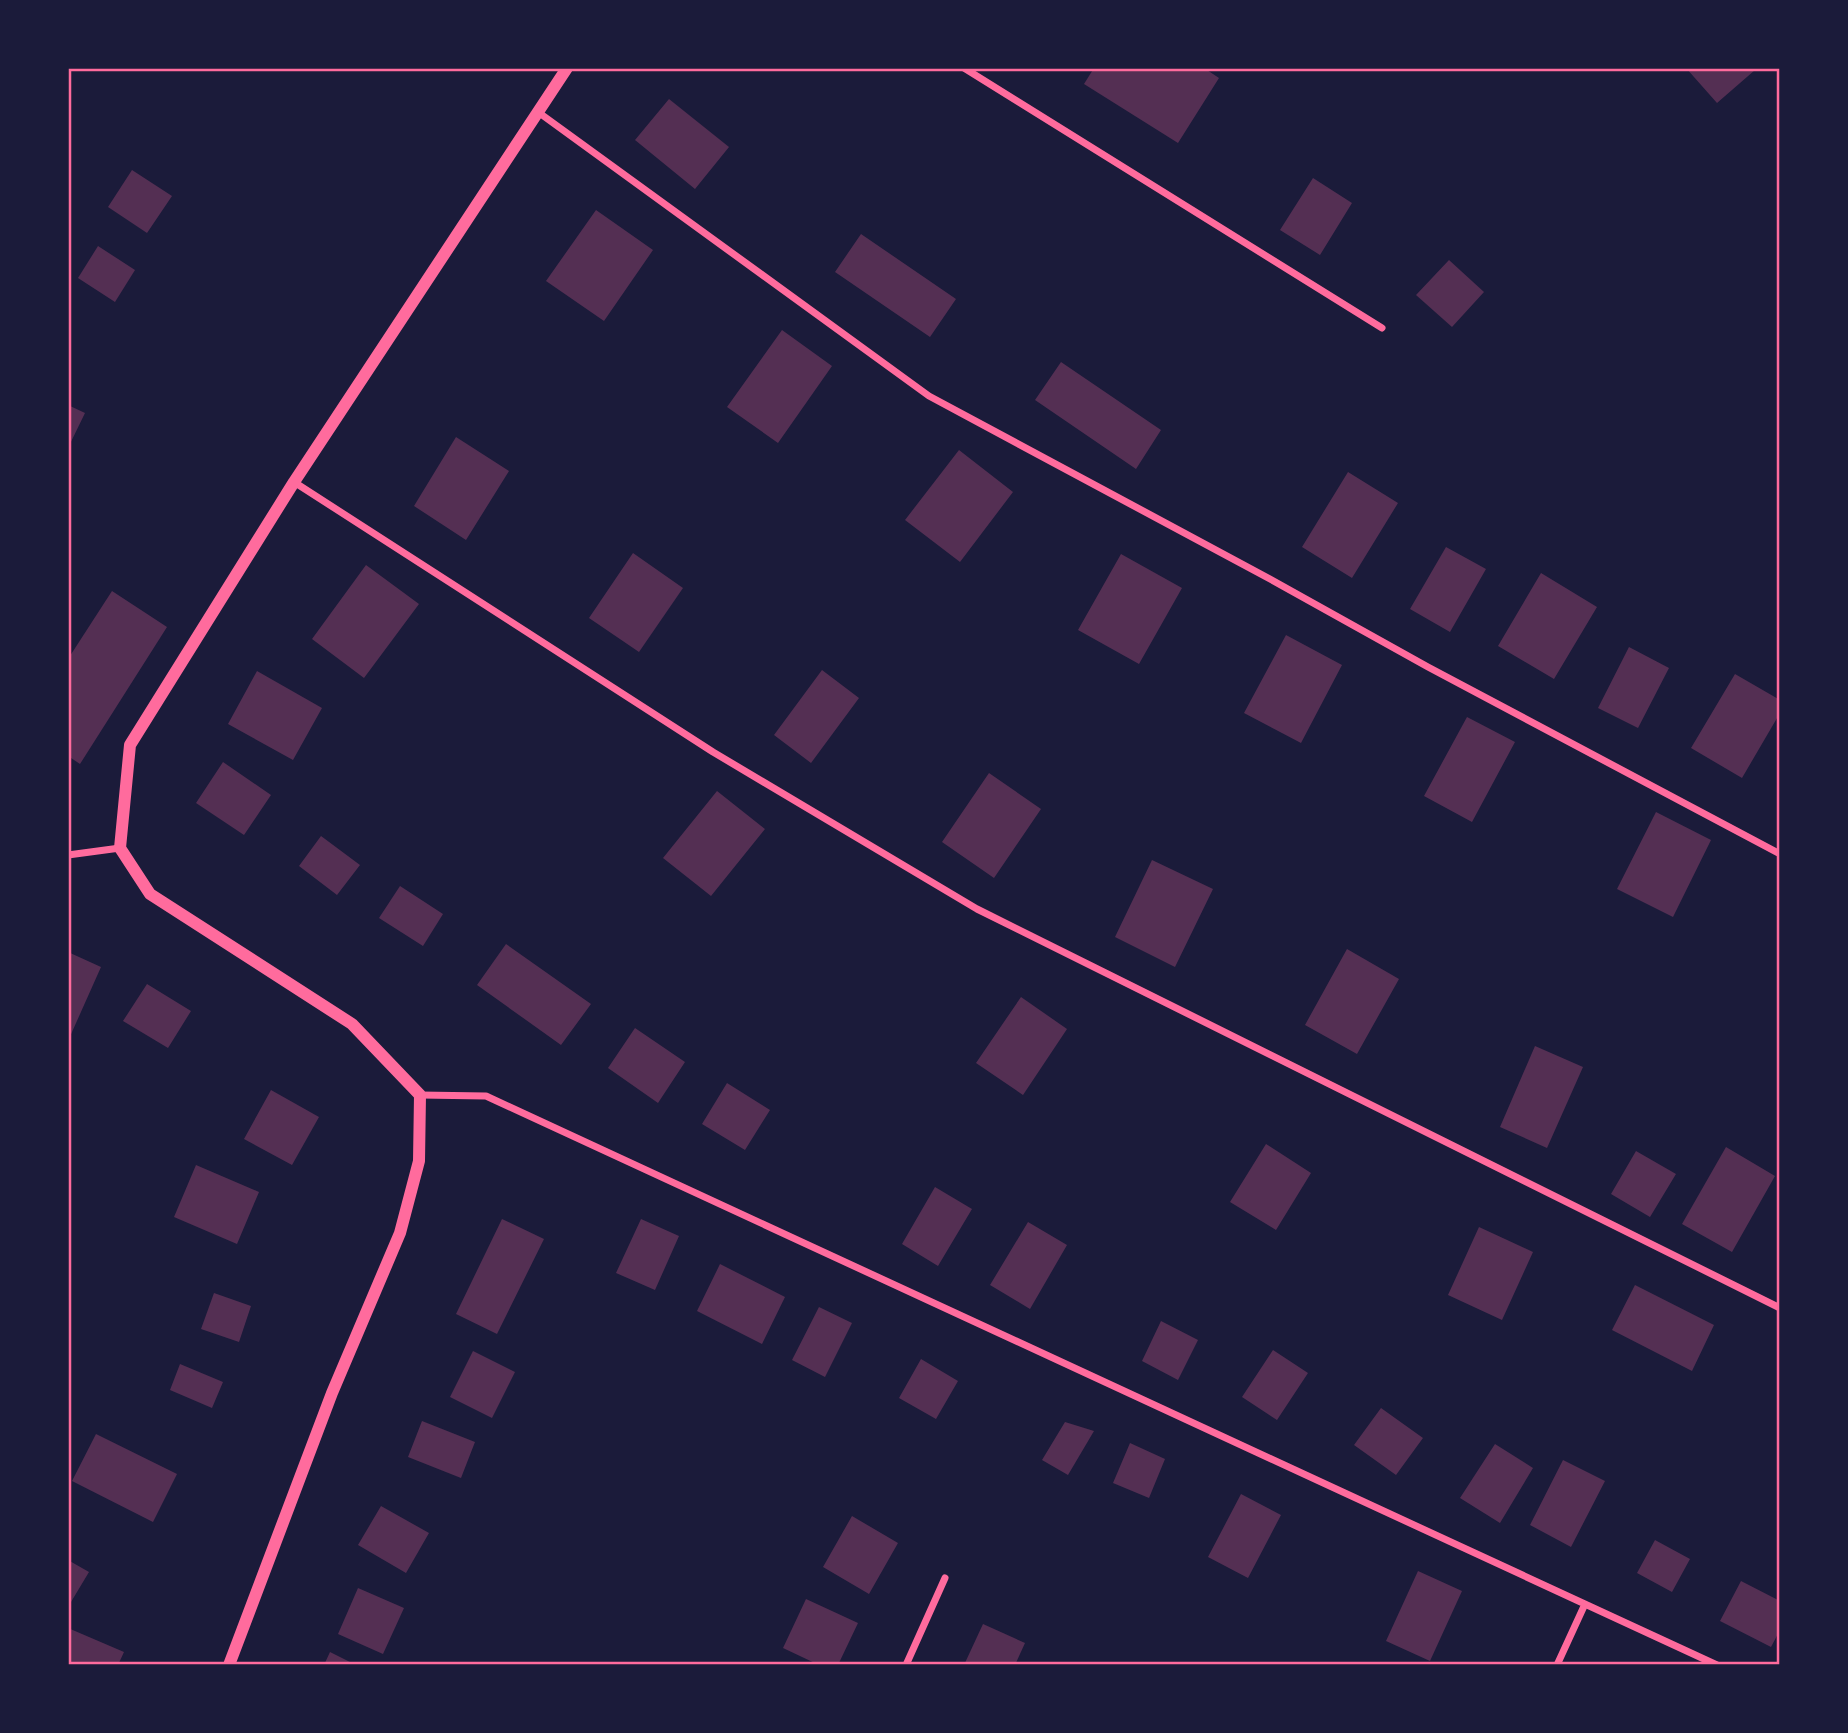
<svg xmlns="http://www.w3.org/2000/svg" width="1848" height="1733" viewBox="0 0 1848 1733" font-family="'Noto Serif',serif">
  <rect width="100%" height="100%" fill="#1b1b3a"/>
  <path fill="#542f53" d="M 1094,68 L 1204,68 L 1219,78 L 1178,143 L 1084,84 Z
    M 1686,68 L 1754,68 L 1755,70 L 1717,103 Z
    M 669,99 L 729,147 L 695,189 L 635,140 Z
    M 132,170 L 172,196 L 147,233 L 108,207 Z
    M 1313,178 L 1352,203 L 1320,255 L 1280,230 Z
    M 596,210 L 653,250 L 604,321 L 546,281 Z
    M 861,234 L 956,299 L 930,337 L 835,272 Z
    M 98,246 L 135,270 L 115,302 L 78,278 Z
    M 1449,260 L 1484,292 L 1452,327 L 1416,295 Z
    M 782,330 L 832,366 L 778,443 L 727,407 Z
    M 1061,362 L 1161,430 L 1136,469 L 1035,400 Z
    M 68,405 L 85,413 L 68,448 Z
    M 456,437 L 509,471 L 466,540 L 414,506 Z
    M 959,450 L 1013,492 L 960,562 L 905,520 Z
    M 1348,472 L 1398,503 L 1352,578 L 1302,547 Z
    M 1446,547 L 1486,569 L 1450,632 L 1410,609 Z
    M 633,553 L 683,588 L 639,652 L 589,618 Z
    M 1121,554 L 1182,588 L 1139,664 L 1078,630 Z
    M 366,565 L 419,604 L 364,678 L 312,639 Z
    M 1541,573 L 1597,607 L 1554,679 L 1498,646 Z
    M 112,591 L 167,627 L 80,764 L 68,756 L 68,659 Z
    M 1286,635 L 1342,665 L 1301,743 L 1244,713 Z
    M 1629,647 L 1669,668 L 1638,728 L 1598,708 Z
    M 822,670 L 859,698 L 811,763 L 774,735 Z
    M 257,671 L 322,708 L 293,760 L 228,724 Z
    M 1735,674 L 1780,700 L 1780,713 L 1742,778 L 1691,748 Z
    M 1467,717 L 1515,742 L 1472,822 L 1424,796 Z
    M 223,762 L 271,795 L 244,835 L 196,803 Z
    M 989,773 L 1041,809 L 994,878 L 942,842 Z
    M 717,791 L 765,829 L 711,896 L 663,858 Z
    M 1656,812 L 1711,840 L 1673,917 L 1617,889 Z
    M 321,836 L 360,865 L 337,895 L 299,866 Z
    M 1152,860 L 1213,889 L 1175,967 L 1115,937 Z
    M 400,886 L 443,914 L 423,946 L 379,918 Z
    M 506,944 L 591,1004 L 561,1045 L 477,985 Z
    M 1347,949 L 1399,979 L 1357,1054 L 1305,1025 Z
    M 68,952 L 101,967 L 68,1041 Z
    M 147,984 L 191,1011 L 168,1048 L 123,1021 Z
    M 1021,997 L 1067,1029 L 1023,1095 L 976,1063 Z
    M 635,1028 L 685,1062 L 658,1103 L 608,1068 Z
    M 1535,1046 L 1583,1067 L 1547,1148 L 1500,1127 Z
    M 727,1083 L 770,1110 L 745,1150 L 702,1124 Z
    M 271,1090 L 319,1117 L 292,1165 L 244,1139 Z
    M 1266,1144 L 1311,1173 L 1276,1230 L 1230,1202 Z
    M 1726,1147 L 1775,1176 L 1732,1252 L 1682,1224 Z
    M 1636,1151 L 1676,1174 L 1650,1217 L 1611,1194 Z
    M 196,1165 L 259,1192 L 237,1244 L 174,1217 Z
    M 935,1187 L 972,1209 L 938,1266 L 902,1244 Z
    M 502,1219 L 544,1239 L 497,1334 L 456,1314 Z
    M 641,1219 L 679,1236 L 655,1290 L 616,1273 Z
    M 1028,1222 L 1067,1245 L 1030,1309 L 990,1285 Z
    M 1479,1227 L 1533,1252 L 1502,1320 L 1448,1295 Z
    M 720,1264 L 785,1297 L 762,1344 L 697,1311 Z
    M 1635,1285 L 1714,1325 L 1692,1371 L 1612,1330 Z
    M 214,1293 L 251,1306 L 239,1342 L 201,1329 Z
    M 819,1307 L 852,1323 L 825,1377 L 792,1360 Z
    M 1161,1321 L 1198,1340 L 1178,1380 L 1142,1361 Z
    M 1273,1350 L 1308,1373 L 1277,1420 L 1242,1397 Z
    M 473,1351 L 515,1372 L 492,1418 L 450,1397 Z
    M 921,1359 L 958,1381 L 936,1419 L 899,1398 Z
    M 180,1364 L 223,1382 L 212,1408 L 170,1390 Z
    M 1381,1408 L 1423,1438 L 1396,1475 L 1354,1445 Z
    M 422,1421 L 475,1442 L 461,1478 L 408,1457 Z
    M 1065,1422 L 1094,1431 L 1068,1475 L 1042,1460 Z
    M 96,1434 L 177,1474 L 153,1522 L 72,1481 Z
    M 1130,1443 L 1165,1459 L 1149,1498 L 1113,1483 Z
    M 1495,1444 L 1533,1468 L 1500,1523 L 1460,1498 Z
    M 1563,1460 L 1605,1481 L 1571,1547 L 1530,1525 Z
    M 1241,1494 L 1281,1515 L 1248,1578 L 1208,1557 Z
    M 381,1506 L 429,1533 L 406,1573 L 358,1545 Z
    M 852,1516 L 898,1543 L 869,1594 L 823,1567 Z
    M 1655,1540 L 1690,1559 L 1672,1592 L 1637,1573 Z
    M 68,1560 L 89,1572 L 68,1607 Z
    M 1418,1571 L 1462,1591 L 1430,1661 L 1386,1641 Z
    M 1741,1581 L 1780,1601 L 1780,1630 L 1771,1647 L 1720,1621 Z
    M 358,1588 L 404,1608 L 383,1654 L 338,1634 Z
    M 806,1599 L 858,1623 L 838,1665 L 819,1665 L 783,1648 Z
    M 983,1624 L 1025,1643 L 1015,1665 L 964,1665 Z
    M 68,1628 L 124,1652 L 118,1665 L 68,1665 Z
    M 330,1652 L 356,1665 L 324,1665 Z"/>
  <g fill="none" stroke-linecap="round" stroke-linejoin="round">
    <path stroke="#ff6b9d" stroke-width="7" d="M 964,68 L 1382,328
      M 538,112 L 929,396 L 1270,579 L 1428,667 L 1780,854
      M 294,482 L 713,752 L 977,909 L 1780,1308
      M 68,855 L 120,848
      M 420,1095 L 486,1096 L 1717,1665
      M 906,1665 L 945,1578
      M 1557,1665 L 1585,1604"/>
    <path stroke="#ff6b9d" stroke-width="12" d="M 229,1665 L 332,1393 L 400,1233 L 419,1161 L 420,1095 L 352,1024 L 150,894 L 120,848 L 130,745 L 294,482 L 567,68"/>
  </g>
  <rect width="1848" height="1733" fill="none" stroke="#1b1b3a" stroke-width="140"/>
  <rect x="70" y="70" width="1708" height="1593" fill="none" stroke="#ff6b9d" stroke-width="2.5"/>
</svg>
